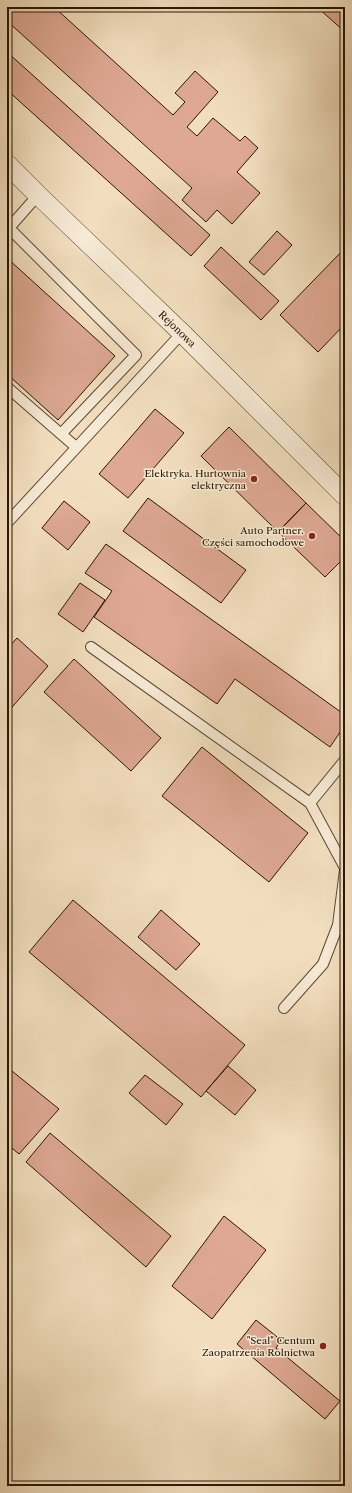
<svg xmlns="http://www.w3.org/2000/svg" width="352" height="1493" viewBox="0 0 352 1493" font-family="'Libre Caslon Text',serif">
  <rect width="100%" height="100%" fill="#f2debe"/>
  <filter id="stains"><feTurbulence type="fractalNoise" baseFrequency=".005" numOctaves="4"/><feColorMatrix values="0 0 0 0 .2 0 0 0 0 .09 0 0 0 0 .02 0 0 0 .5 -.17"/></filter>
  <radialGradient id="worn" r=".72"><stop offset=".6" stop-color="#630" stop-opacity="0"/><stop offset="1" stop-color="#630" stop-opacity=".3"/></radialGradient>
  <path fill="#dea893" stroke="#291601" d="M 7,7 L 54,7 L 173,115 L 185,102 L 175,93 L 195,71 L 218,92 L 187,127 L 197,136 L 213,118 L 240,141 L 245,136 L 258,148 L 237,172 L 260,193 L 232,224 L 217,210 L 206,222 L 182,200 L 192,188 L 7,21 Z
    M 317,7 L 345,7 L 345,32 Z
    M 7,52 L 210,235 L 191,256 L 7,90 Z
    M 277,231 L 292,245 L 264,275 L 249,262 Z
    M 221,247 L 279,301 L 261,320 L 204,266 Z
    M 345,248 L 345,324 L 318,352 L 280,315 Z
    M 7,258 L 115,356 L 58,420 L 7,374 Z
    M 155,409 L 184,433 L 128,498 L 99,474 Z
    M 229,427 L 306,503 L 278,532 L 201,456 Z
    M 148,498 L 246,570 L 221,603 L 123,531 Z
    M 64,501 L 90,522 L 68,550 L 42,528 Z
    M 306,503 L 345,541 L 345,557 L 325,577 L 278,532 Z
    M 106,544 L 345,715 L 345,725 L 330,747 L 235,679 L 217,704 L 94,617 L 112,591 L 85,573 Z
    M 80,583 L 105,600 L 83,632 L 58,614 Z
    M 17,638 L 48,666 L 7,713 L 7,649 Z
    M 74,659 L 161,738 L 131,771 L 44,692 Z
    M 202,747 L 308,833 L 269,882 L 162,796 Z
    M 73,900 L 245,1045 L 201,1097 L 29,952 Z
    M 161,910 L 200,944 L 176,970 L 138,937 Z
    M 228,1066 L 256,1090 L 235,1115 L 206,1091 Z
    M 7,1067 L 59,1109 L 19,1154 L 7,1144 Z
    M 145,1075 L 183,1104 L 166,1125 L 129,1093 Z
    M 50,1133 L 171,1236 L 146,1267 L 26,1162 Z
    M 224,1216 L 266,1250 L 212,1319 L 172,1286 Z
    M 256,1320 L 281,1340 L 276,1348 L 340,1401 L 325,1419 L 237,1344 Z"/>
  <g fill="none" stroke-linecap="round" stroke-linejoin="round">
    <g stroke="#5b4830" stroke-width="12">
      <path id="service" d="M 7,226 L 9,228 L 38,195
        M 9,228 L 136,355 L 61,434 L 76,447
        M 7,387 L 61,434
        M 7,523 L 182,333
        M 91,647 L 310,803
        M 345,760 L 310,803 L 345,868
        M 284,1008 L 323,964 L 338,925 L 345,870"/>
    </g>
    <g stroke="#5b4830" stroke-width="20">
      <g id="minor">
        <path id="s1" d="M 7,164 L 38,195 L 182,333 L 345,496"/>
      </g>
    </g>
    <use href="#service" stroke="#f7ead5" stroke-width="10"/>
    <use href="#minor" stroke="#f7ead5" stroke-width="19"/>
  </g>
  <g fill="#8f2418" stroke="#f7ead5" stroke-width="1.5">
    <circle cx="254" cy="479" r="4"/>
    <circle cx="312" cy="536" r="4"/>
    <circle cx="323" cy="1346" r="4"/>
  </g>
  <g text-anchor="middle" stroke-width="3" stroke-linejoin="round" paint-order="stroke">
    <g font-size="10" fill="#291601" stroke="#f7ead5">
      <text dy="4" stroke="none"><textPath href="#s1" startOffset="237">Rejonowa</textPath></text>
    </g>
    <g font-size="10" fill="#291601" stroke="#f7ead5" text-anchor="end">
      <text x="246" y="477">Elektryka. Hurtownia<tspan x="246" dy="12">elektryczna</tspan></text>
      <text x="304" y="534">Auto Partner.<tspan x="304" dy="12">Części samochodowe</tspan></text>
      <text x="315" y="1344">"Seal" Centum<tspan x="315" dy="12">Zaopatrzenia Rolnictwa</tspan></text>
    </g>
  </g>
  <rect width="352" height="1493" fill="none" stroke="#f2debe" stroke-width="24"/>
  <rect x="8" y="8" width="336" height="1477" fill="none" stroke="#291601" stroke-width="2"/>
  <rect x="12" y="12" width="328" height="1469" fill="none" stroke="#291601"/>
  <rect width="100%" height="100%" filter="url(#stains)"/>
  <rect width="100%" height="100%" fill="url(#worn)"/>
</svg>
